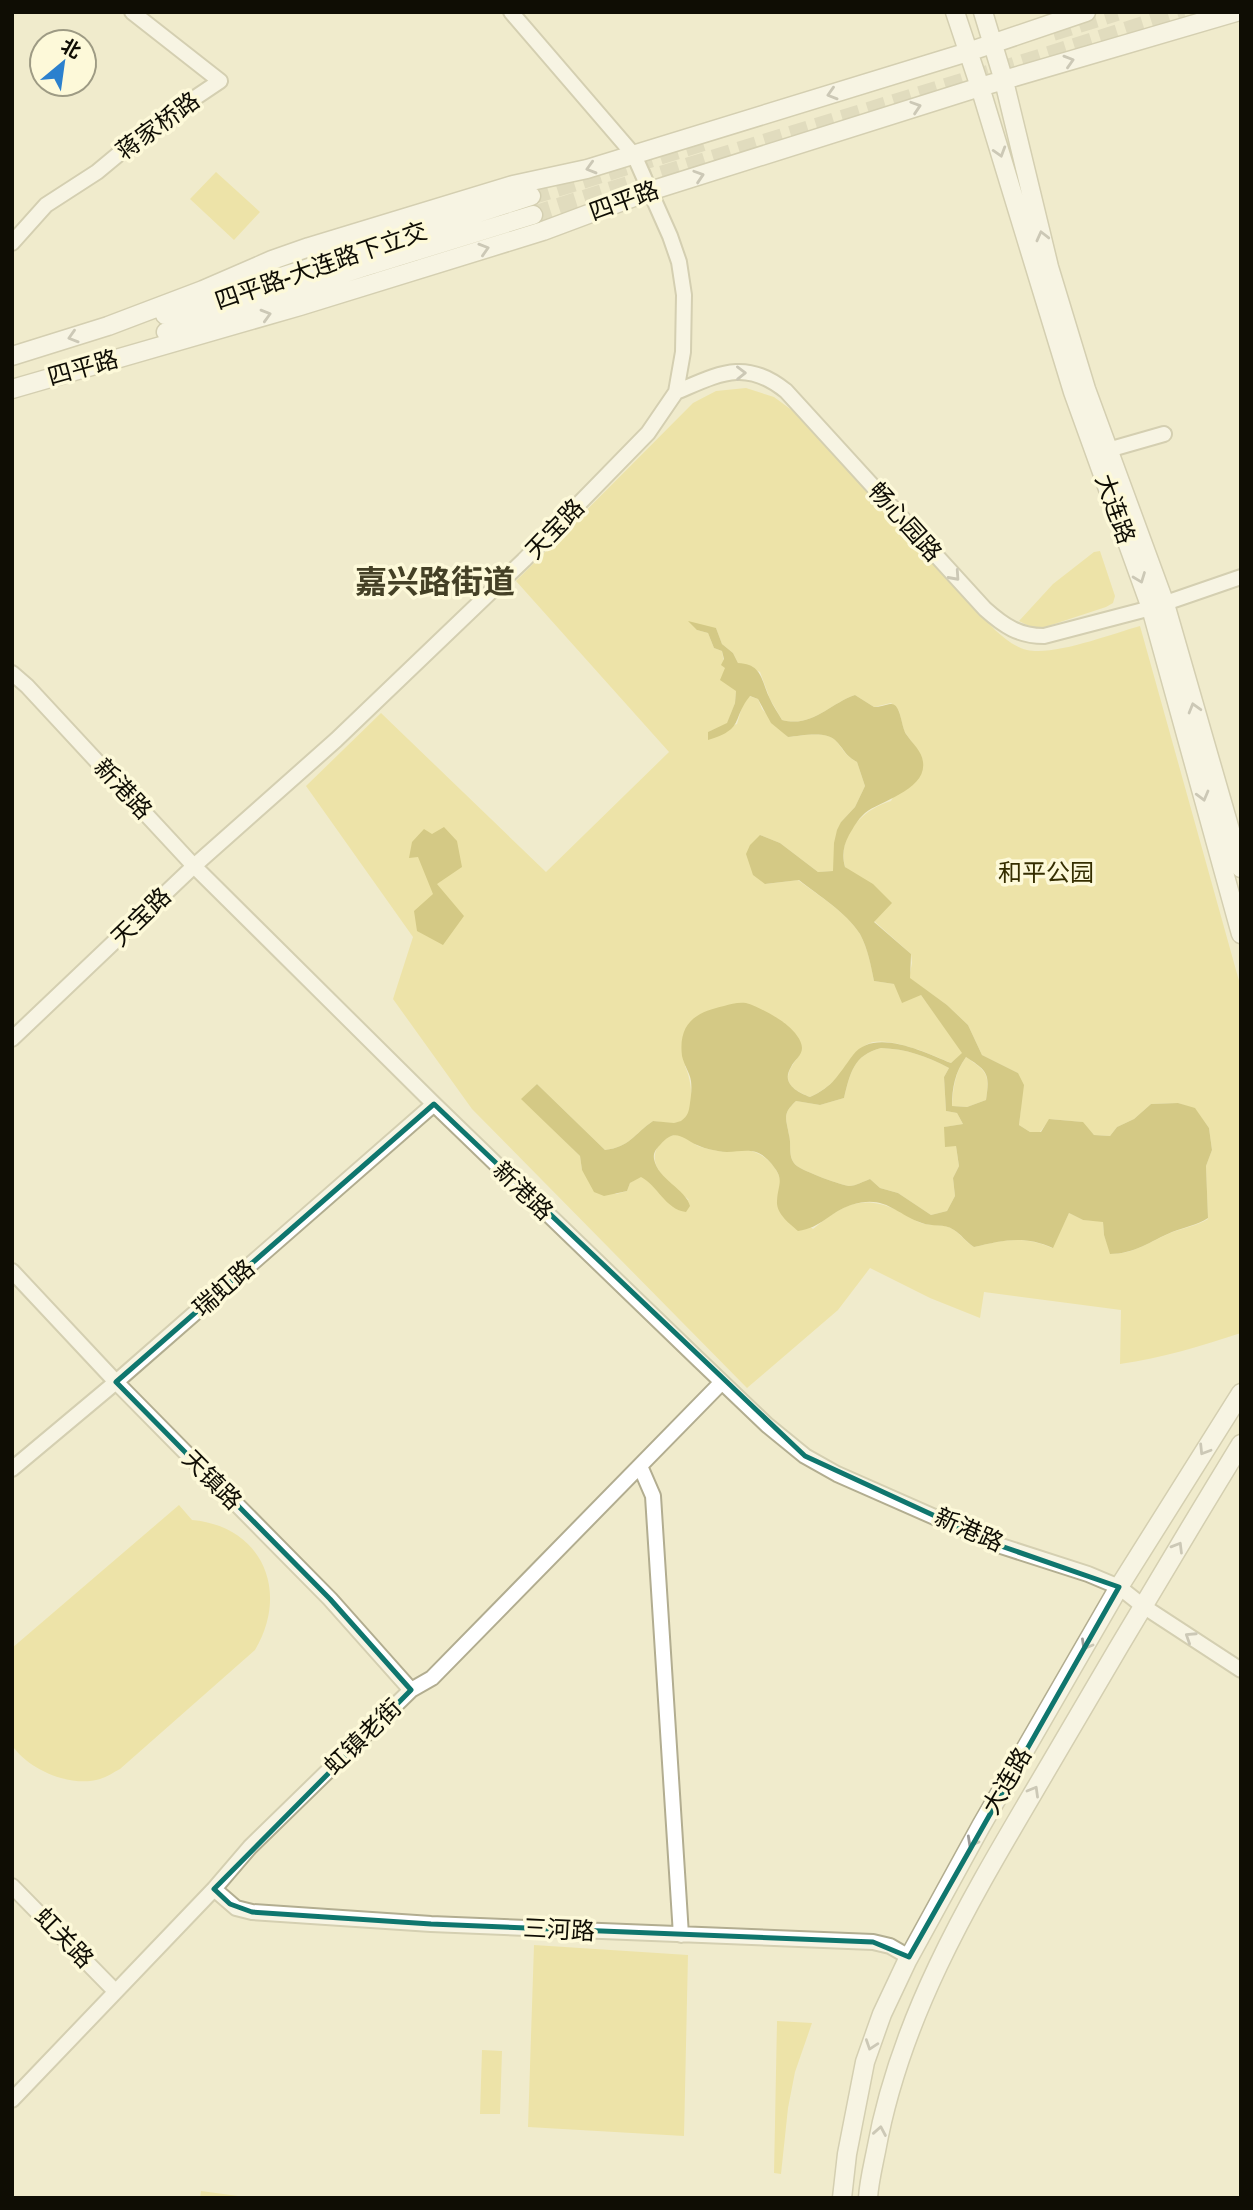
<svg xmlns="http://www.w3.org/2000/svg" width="1253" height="2210" viewBox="0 0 1253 2210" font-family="'Archivo Narrow','Noto Sans SC',sans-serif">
  <rect width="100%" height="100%" fill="#f0ebcc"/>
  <path fill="#e9da7c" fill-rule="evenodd" d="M 216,172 L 260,212 L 234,240 L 190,199 Z
    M 746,388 L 774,397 L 793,411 L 995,630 C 1004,638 1014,647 1027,650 C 1055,656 1111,634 1140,626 L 1241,988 L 1241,1333 C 1201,1346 1162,1358 1120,1364 L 1121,1310 L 984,1292 L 980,1318 L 930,1298 L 870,1268 L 838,1310 L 747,1388 L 472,1109 L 393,999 L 413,937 L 306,786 L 381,713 L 546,872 L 669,752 L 516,581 L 693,403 L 716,391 ZM 716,628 L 722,644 L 733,653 L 738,663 L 760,672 L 770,699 L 782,720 C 812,728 829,704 855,695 L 874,707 L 891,703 L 899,711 L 904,731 L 919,752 L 891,801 C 863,809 837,835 845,867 L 891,903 L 874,921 L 911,954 L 912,963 L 909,978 L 947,1005 L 968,1025 L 982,1055 L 1018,1073 L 1021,1107 L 1019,1125 L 1030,1132 L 1040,1132 L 1050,1119 L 1082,1122 L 1094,1135 L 1110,1136 L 1117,1127 L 1134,1119 L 1151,1104 L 1178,1103 L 1195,1109 L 1209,1128 L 1212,1150 L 1206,1166 L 1208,1219 C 1196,1226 1183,1228 1170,1233 C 1150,1242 1133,1254 1111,1254 L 1104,1235 L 1103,1221 L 1083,1220 L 1069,1213 L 1052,1248 C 1023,1235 1003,1240 974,1247 C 965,1242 958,1230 948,1227 C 940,1224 930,1226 921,1223 C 913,1220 906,1213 897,1210 C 861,1194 842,1205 813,1229 L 777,1202 C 778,1197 781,1191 781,1186 C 781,1168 762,1151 746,1150 C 737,1149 728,1153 719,1151 C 712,1150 704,1148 698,1146 C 691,1142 686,1136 679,1135 C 671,1134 665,1139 660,1144 C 642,1165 674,1187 689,1200 L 659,1193 L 648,1180 L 641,1176 L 630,1183 L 627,1191 L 616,1194 L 582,1170 L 580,1156 L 522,1099 L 537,1084 L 605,1150 C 630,1147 634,1134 653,1121 C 661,1122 675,1125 682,1121 C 697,1112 691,1078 685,1066 L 799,1056 C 782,1077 784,1087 810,1097 C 833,1086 838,1076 855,1057 C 858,1054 862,1047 866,1045 C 883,1033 933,1055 951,1063 L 963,1053 L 921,995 L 894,984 L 874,981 C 871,965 868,949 860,934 C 846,912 819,896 798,880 L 766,884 L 760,835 L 780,843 L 818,872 L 834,871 L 841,822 L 855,807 L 865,786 L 857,762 C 845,755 845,752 837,742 C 828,730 802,736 788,737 L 762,709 L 758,699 L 749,696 L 742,707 L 737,724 L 708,732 L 727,724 L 735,703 L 736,691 L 725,667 L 722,651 L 714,648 L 708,633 L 697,630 Z
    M 1100,551 L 1115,596 L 1113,603 L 1106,607 L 1042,628 L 1033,628 L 1019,621 L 1053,584 L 1094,552 Z
    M 881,1048 C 906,1049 927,1056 949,1068 L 944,1077 L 946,1111 L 957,1113 L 963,1124 L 945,1127 L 945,1146 L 956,1146 L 959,1166 L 953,1178 L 955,1196 L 947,1211 L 931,1215 L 898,1193 L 880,1188 L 870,1179 C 864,1181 856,1186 849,1186 C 843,1186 803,1171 797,1166 C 787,1158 792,1146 789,1135 C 786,1118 782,1114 796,1101 L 820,1105 L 844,1098 C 850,1074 853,1055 881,1048 Z
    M 966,1057 C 987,1072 990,1073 986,1100 L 967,1107 L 952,1106 C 953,1088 955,1072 966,1057 Z
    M 179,1505 L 192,1520 C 262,1526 290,1591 255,1650 L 120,1769 C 114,1772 107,1777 100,1779 C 72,1788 28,1770 12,1745 L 12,1648 Z
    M 534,1945 L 688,1955 L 684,2136 L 528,2127 Z
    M 777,2021 L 812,2023 L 795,2072 L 788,2108 L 781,2174 L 774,2173 Z
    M 482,2050 L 502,2051 L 500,2114 L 480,2114 Z
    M 201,2191 L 253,2198 L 200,2198 Z"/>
  <path fill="#b1a02f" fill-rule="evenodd" d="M 688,621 L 716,628 L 722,644 L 733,653 L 738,663 C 763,664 761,681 770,699 C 773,706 778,713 782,720 C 812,728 829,704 855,695 L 874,707 C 880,707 884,705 890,704 C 901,702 901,726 906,734 C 912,743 922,751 923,762 C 927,790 880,801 865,813 C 857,820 854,827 849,835 C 843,846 842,856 845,867 L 873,884 L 892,903 L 874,922 L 911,954 L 910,978 L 947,1005 L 968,1025 L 982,1055 L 1018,1073 L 1024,1085 L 1019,1125 L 1030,1132 L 1041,1132 L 1049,1119 L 1083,1122 L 1094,1135 L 1110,1136 L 1117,1127 L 1134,1119 L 1151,1104 L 1178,1103 L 1195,1108 L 1209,1128 L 1212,1150 L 1206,1166 L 1208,1218 C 1197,1225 1185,1227 1172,1232 C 1151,1241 1134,1254 1110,1254 L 1104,1235 L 1103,1222 L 1083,1220 L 1069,1213 L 1053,1248 C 1024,1235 1004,1240 974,1247 C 966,1242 961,1234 954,1230 C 944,1223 932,1227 922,1223 C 894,1213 885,1194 851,1205 C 830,1212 821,1228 798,1231 C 790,1224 776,1214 777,1201 C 778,1182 786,1180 769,1161 C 753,1143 737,1155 718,1151 C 712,1150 703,1148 697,1145 C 682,1138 675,1127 660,1145 C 656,1149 653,1153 654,1159 C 658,1180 686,1189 690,1206 L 686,1212 C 666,1210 657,1185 641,1177 L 630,1183 L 627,1191 L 604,1196 L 594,1192 L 582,1170 L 580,1156 L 521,1099 L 537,1084 L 605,1150 C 630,1147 634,1134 653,1121 L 674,1123 L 681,1121 C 688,1116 689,1111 690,1103 C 691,1096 692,1089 691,1081 C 690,1073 684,1065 682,1056 C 678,1023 696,1012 724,1006 C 731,1004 738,1002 746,1003 C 755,1005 781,1019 788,1026 C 794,1031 802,1040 802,1048 C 802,1056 794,1060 791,1067 C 781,1083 796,1092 810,1097 C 834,1086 837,1076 853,1055 C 874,1027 924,1052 951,1063 L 962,1053 L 921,995 L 902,1003 L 894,984 L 874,981 C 871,966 868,949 860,934 C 846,912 819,896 799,880 L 765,884 L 753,875 L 746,854 L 750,845 L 760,835 L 780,843 L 818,872 L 833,871 L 834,843 L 837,830 L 841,822 L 855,807 L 865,786 L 857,762 C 845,755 846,752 837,742 C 827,730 802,736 788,737 L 771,723 L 758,699 L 750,696 C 731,720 745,729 708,740 L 708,732 L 727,723 L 735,703 L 736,691 L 720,680 L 725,668 L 721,665 L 724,659 L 722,651 L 714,648 L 708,633 L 697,630 ZM 881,1048 C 906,1049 927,1056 949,1068 L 944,1077 L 946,1111 L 957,1113 L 963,1124 L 944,1127 L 945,1147 L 956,1146 L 959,1166 L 953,1178 L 955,1196 L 947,1211 L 931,1215 L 898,1193 L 880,1188 L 870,1179 C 864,1181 856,1186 849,1186 C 843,1186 803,1171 797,1166 C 787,1158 792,1146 789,1135 C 786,1118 782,1114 796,1101 L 820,1105 L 844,1098 C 850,1074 853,1055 881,1048 ZM 966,1057 C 988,1071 990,1074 986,1100 L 967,1107 L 952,1106 C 952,1088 955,1072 966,1057 Z
    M 444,827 L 457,841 L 462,867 L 437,884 L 464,916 L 443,945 L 417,931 L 414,911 L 433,894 L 418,857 L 409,858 L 412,842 L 424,829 L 432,834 Z"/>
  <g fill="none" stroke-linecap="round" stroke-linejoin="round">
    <path stroke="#cecaae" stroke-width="18" stroke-dasharray="18 9" stroke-linecap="butt" d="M 1053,32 L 1117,12
      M 531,196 L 710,140
      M 533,215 C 750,146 968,82 1184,12"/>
    <g stroke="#b2ad90" stroke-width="18">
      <path id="minor" d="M 12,243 L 46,205 L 97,172 L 150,128 L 220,81 L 132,12
        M 676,392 C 719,374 745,358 786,391 L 985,609 C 1004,626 1019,636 1044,636 L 1151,608 L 1241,577
        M 1108,450 L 1164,434
        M 12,673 L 27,686 L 194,866 L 434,1104 L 699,1360 L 767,1425 L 805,1456 L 837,1474 L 998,1545 L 1088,1574 L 1119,1587 L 1143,1606 L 1241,1670
        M 12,1039 L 194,866 L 336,740 L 524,560 L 648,433 L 676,392 L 683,352 L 684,295 L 679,262 L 670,236 L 634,155 L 511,12
        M 12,1271 L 116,1382 L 330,1599 L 411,1690
        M 640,1466 L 653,1496 L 681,1935
        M 12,1469 L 116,1382 L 434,1104
        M 12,1886 L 115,1991
        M 214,1889 L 236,1908 L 252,1912 L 431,1924 L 873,1942 L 890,1946 L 909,1957
        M 12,2100 L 214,1889 L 250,1847 L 411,1690 L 432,1678 L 722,1382"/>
    </g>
    <g stroke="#b2ad90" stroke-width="21">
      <path id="major" d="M 955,12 L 980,87 L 1073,392 L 1151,608 L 1241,934
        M 983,12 L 1004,81 L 1049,267 L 1086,389 L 1165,604 L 1241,868
        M 165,315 L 205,305 L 250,287 L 531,196
        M 166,332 L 361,268 L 533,215
        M 12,356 L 108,326 L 203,290 L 272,260 L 309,247 L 513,185 L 587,169 L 968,52 L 1086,12
        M 12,389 L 300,306 L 543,231 L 650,191 L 980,87 L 1236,12
        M 842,2198 L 847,2154 L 865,2062 L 882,2014 L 907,1961 L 981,1826 L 1119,1587 L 1241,1393
        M 868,2198 C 869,2182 873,2166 876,2151 C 901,2011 975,1892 1046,1771 C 1110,1661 1175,1552 1241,1444"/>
    </g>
    <use href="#minor" stroke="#fff" stroke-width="14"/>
    <use href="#major" stroke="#fff" stroke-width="18"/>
  </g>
  <defs><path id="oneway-chevron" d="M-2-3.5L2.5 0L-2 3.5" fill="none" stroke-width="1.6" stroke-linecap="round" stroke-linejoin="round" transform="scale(1.75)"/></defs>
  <g stroke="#9f9e9b">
    <use href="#oneway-chevron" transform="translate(1069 61) rotate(-17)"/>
    <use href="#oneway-chevron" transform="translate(832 94) rotate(163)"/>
    <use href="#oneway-chevron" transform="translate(916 107) rotate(-18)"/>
    <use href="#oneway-chevron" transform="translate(1000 152) rotate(73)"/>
    <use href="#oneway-chevron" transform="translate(591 168) rotate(164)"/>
    <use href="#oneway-chevron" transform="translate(699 176) rotate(-18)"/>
    <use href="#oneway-chevron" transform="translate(1042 236) rotate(-104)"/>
    <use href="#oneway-chevron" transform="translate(484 249) rotate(-17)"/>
    <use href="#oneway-chevron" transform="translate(266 315) rotate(-16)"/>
    <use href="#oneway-chevron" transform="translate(73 337) rotate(163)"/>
    <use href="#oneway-chevron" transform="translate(741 373) rotate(-1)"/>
    <use href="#oneway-chevron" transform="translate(955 576) rotate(48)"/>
    <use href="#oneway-chevron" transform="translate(1140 578) rotate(69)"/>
    <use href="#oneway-chevron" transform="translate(1194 708) rotate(-106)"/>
    <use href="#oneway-chevron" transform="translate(1203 796) rotate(75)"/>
    <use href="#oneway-chevron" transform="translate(1204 1450) rotate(122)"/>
    <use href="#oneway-chevron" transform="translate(1178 1547) rotate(-59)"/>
    <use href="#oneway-chevron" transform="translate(1190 1637) rotate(-147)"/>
    <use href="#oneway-chevron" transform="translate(1086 1645) rotate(120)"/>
    <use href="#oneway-chevron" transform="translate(1034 1791) rotate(-60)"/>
    <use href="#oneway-chevron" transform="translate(972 1842) rotate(119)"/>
    <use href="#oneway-chevron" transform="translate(871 2045) rotate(109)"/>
    <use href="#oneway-chevron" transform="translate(880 2131) rotate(-80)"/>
  </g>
  <path d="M0 0H1253V2210H0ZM 434,1104 L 805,1456 L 998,1545 L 1119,1587 L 909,1957 L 873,1942 L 431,1924 L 252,1912 L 230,1904 L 214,1889 L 411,1690 L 330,1599 L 116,1382 Z" fill="#f0ebcc" fill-opacity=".55" fill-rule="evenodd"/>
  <path fill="none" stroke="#0f766e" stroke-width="5" stroke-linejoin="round" d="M 434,1104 L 805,1456 L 998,1545 L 1119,1587 L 909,1957 L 873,1942 L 431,1924 L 252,1912 L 230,1904 L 214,1889 L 411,1690 L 330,1599 L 116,1382 Z"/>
  <g text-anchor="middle" stroke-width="7" stroke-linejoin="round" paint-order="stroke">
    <g font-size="24" fill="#0f0d04" stroke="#fdf9d9">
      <text transform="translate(158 126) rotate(-36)" y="8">蒋家桥路</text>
      <text transform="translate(624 201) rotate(-20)" y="8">四平路</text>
      <text transform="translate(321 266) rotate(-19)" y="8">四平路-大连路下立交</text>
      <text transform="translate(83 368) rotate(-16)" y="8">四平路</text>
      <text transform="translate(1115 509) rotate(70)" y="8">大连路</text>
      <text transform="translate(905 522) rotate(48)" y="8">畅心园路</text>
      <text transform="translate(555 529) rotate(-46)" y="8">天宝路</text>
      <text transform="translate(123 789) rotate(47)" y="8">新港路</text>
      <text transform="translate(141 917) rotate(-44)" y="8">天宝路</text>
      <text transform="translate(523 1191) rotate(44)" y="8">新港路</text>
      <text transform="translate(224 1288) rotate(-41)" y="8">瑞虹路</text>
      <text transform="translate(212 1480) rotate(45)" y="8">天镇路</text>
      <text transform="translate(969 1530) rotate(24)" y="8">新港路</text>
      <text transform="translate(363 1737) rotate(-44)" y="8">虹镇老街</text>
      <text transform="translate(1007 1781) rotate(-60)" y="8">大连路</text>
      <text transform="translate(559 1930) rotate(3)" y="8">三河路</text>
      <text transform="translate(64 1938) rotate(46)" y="8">虹关路</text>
    </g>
    <g font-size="24" fill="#352e00" stroke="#fdf9d9">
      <text x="1046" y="881">和平公园</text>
    </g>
    <g font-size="32" font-weight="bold" fill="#444026" stroke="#fdf9d9">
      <text x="435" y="593">嘉兴路街道</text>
    </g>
  </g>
  <rect width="1253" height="2210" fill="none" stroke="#0f0d04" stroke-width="28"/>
  <g transform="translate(63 63) rotate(29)"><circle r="33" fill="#fdf9d9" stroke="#9e9b84" stroke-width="2"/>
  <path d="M0-5L12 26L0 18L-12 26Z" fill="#2b80ce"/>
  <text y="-10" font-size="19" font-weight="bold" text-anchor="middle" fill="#0f0d04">北</text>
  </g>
</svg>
